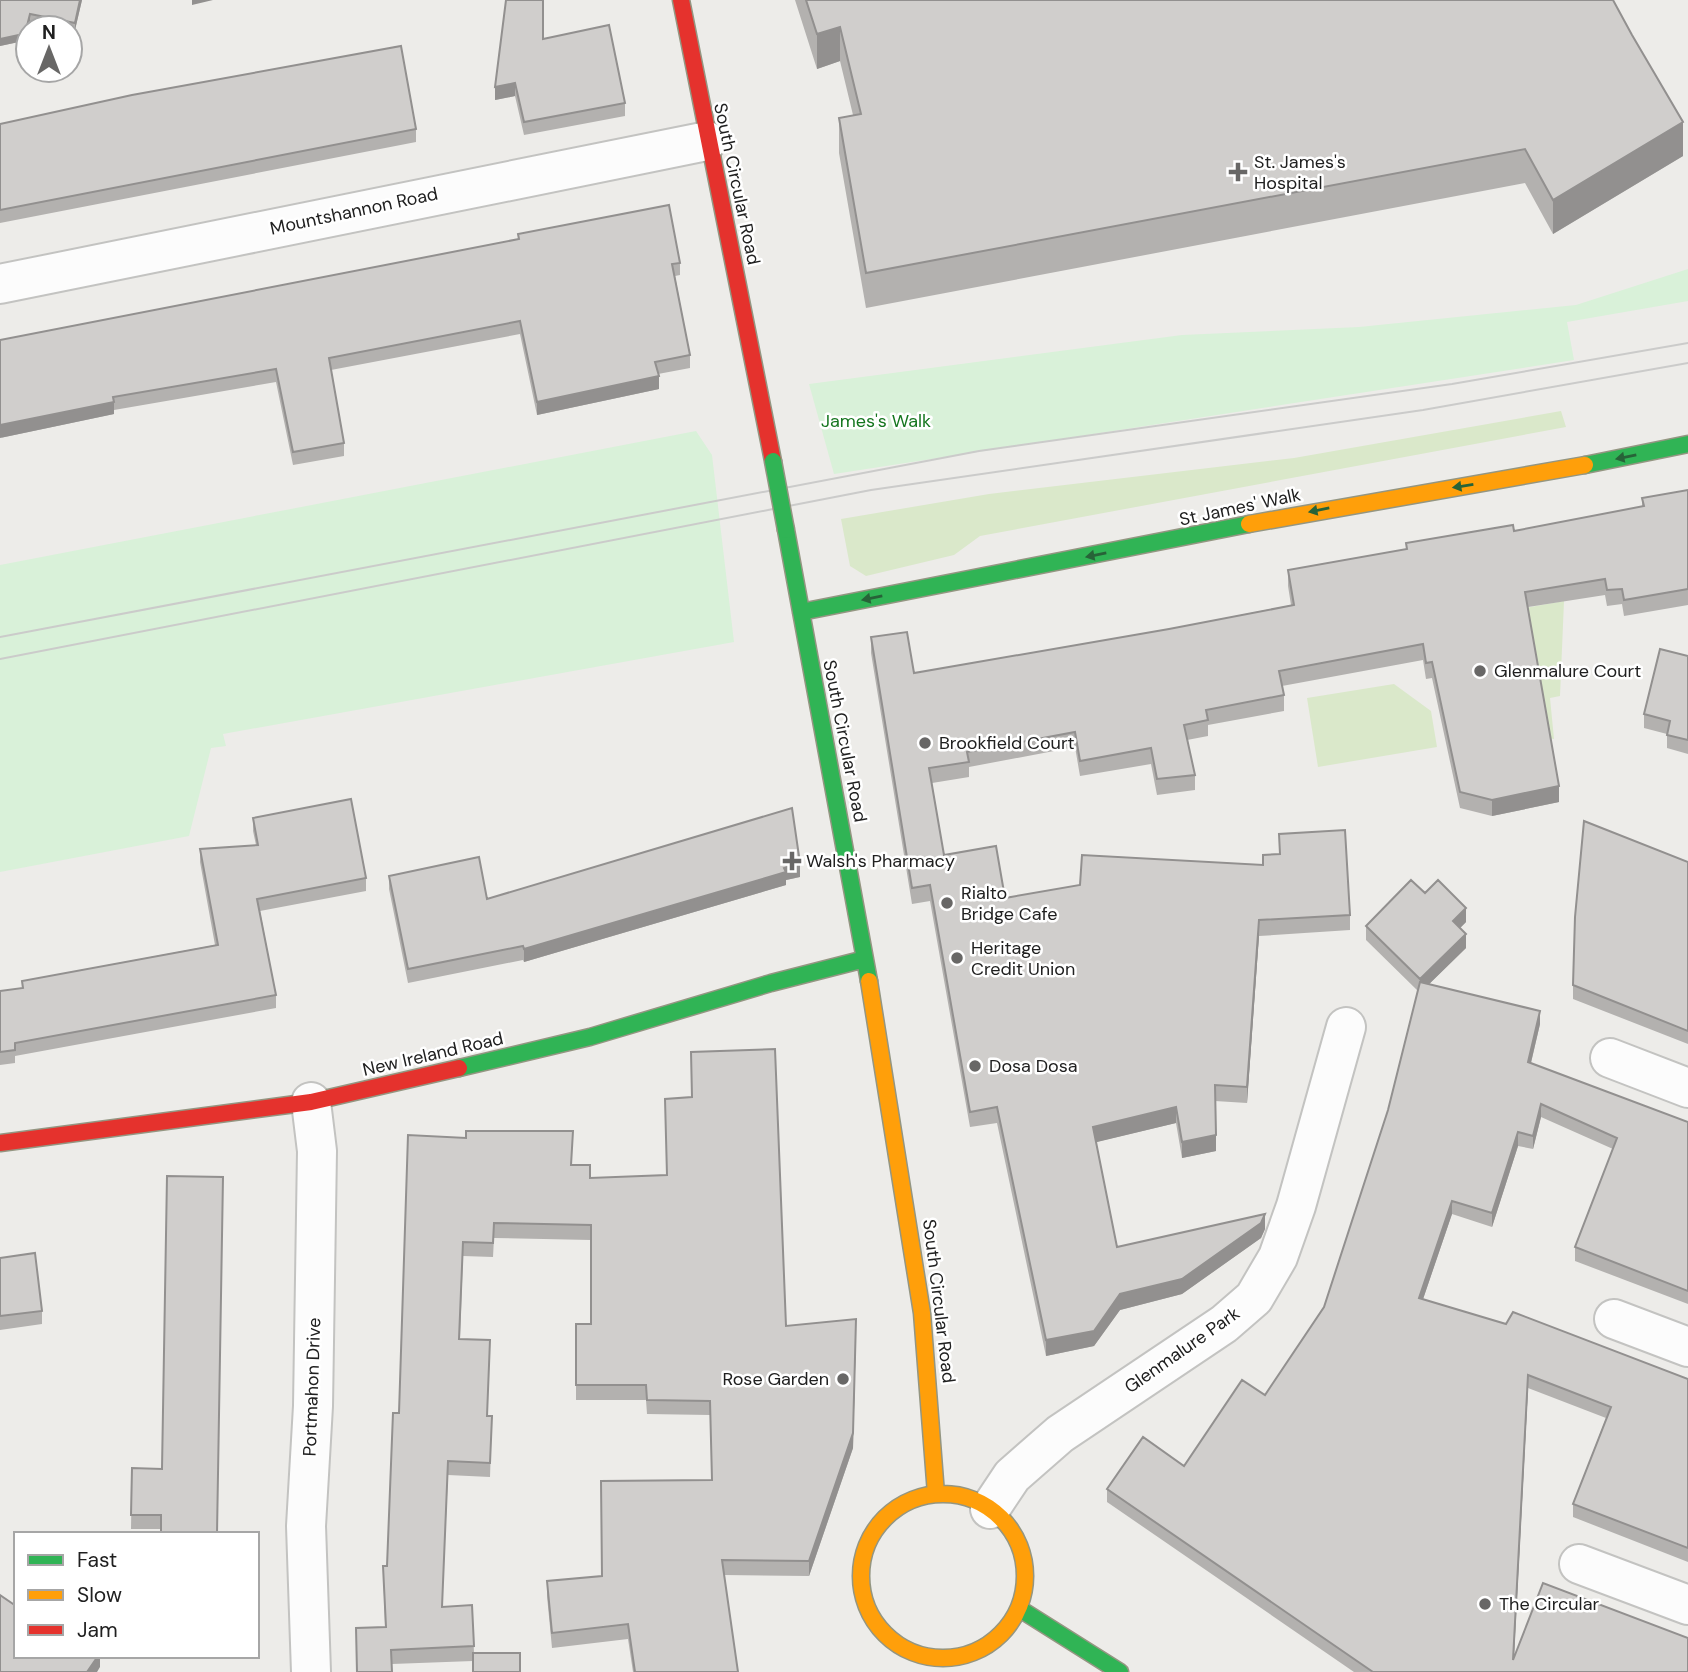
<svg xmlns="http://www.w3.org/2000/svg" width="1688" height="1672" viewBox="0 0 1688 1672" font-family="'DM Sans',sans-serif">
  <rect width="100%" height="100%" fill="#edece9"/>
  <path fill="#dae8ca" d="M 1561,411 L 1566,427 L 980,536 L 954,555 L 866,576 L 850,566 L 841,519 L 989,494 L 1294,458 Z
    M 1564,601 L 1560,696 L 1550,698 L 1554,739 L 1548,738 L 1525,608 Z
    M 1394,684 L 1431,711 L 1437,747 L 1318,767 L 1307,698 Z"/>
  <path fill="#d9f1d9" d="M 1688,269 L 1688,301 L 1567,322 L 1574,360 L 834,474 L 809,384 L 1182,335 L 1359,327 L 1576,305 Z
    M 696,431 L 712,455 L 734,642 L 223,734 L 226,746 L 211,748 L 189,836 L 0,872 L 0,565 Z"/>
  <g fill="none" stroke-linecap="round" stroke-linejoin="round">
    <g stroke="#c3c3c1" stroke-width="42">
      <path id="street" d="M 0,284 L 707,141
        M 1610,1058 L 1688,1088
        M 311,1102 L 317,1151 L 313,1406 L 306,1526 L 311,1672
        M 1614,1319 L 1688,1347
        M 990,1509 L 1012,1476 L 1060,1434 L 1224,1324 L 1254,1298 L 1278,1257 L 1296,1206 L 1346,1027
        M 1579,1564 L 1688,1605"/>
    </g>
    <g stroke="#949682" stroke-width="19">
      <path id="fast" d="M 1585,465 L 1688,444
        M 786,530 L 869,981
        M 801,612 L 1249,524
        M 459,1068 L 590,1037 L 771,983 L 865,959
        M 1020,1609 L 1120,1672"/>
    </g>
    <g stroke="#949682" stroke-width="19">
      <path id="slow" d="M 1249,524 L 1585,465
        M 869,981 L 922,1313 L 936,1494
        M861 1576a82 82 0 1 1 164 0a82 82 0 1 1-164 0Z"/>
    </g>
    <g stroke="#949682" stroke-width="19">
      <path id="jam" d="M 681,0 L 773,461
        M 0,1143 L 311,1102 L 459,1068"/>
    </g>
    <use href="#street" stroke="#fcfcfc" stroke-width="38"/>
    <use href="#fast" stroke="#30b455" stroke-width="16"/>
    <use href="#slow" stroke="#ff9f0a" stroke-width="16"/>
    <use href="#jam" stroke="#e5322d" stroke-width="16"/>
    <path stroke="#cbcbca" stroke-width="2" d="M 0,637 L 979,451 L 1452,384 L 1688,343
      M 0,659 L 871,490 L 1423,410 L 1688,363"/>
    <g stroke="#949682" stroke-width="19" stroke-linecap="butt">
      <path id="fast-bridge" d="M 773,461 L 786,530"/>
    </g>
    <use href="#fast-bridge" stroke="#30b455" stroke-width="16"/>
  </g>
  <path fill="#b3b1af" d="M 0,0 L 82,0 L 75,30 L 30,21 L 28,30 L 28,40 L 0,46 Z
    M 795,0 L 1613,0 L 1683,156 L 1553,234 L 1525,183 L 866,308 L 839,153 L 839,118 L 853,115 L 840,61 L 817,69 Z
    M 543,39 L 625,103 L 625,116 L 524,135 L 515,96 L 495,100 Z
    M 0,124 L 416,129 L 416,142 L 0,223 Z
    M 518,234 L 680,263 L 680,275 L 675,276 L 690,355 L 690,368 L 658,374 L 659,389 L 537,415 L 520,334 L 331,370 L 344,443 L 344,456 L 293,465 L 276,382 L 114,410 L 114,414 L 0,438 L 518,239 Z
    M 1688,490 L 1688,605 L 1624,616 L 1622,604 L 1607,606 L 1605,595 L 1528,607 L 1559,802 L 1492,816 L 1460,808 L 1432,678 L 1426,679 L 1423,660 L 1282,686 L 1284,695 L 1284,711 L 1208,725 L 1208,736 L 1187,740 L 1195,775 L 1195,790 L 1157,795 L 1151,764 L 1080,776 L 1075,747 L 969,767 L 969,777 L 932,783 L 944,855 L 1005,898 L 1263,865 L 1279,854 L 1279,834 L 1350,915 L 1350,930 L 1259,936 L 1247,1103 L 1215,1101 L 1216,1151 L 1182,1158 L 1176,1123 L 1096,1142 L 1117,1247 L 1265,1229 L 1261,1238 L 1182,1294 L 1120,1310 L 1094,1346 L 1046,1356 L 997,1123 L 970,1127 L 930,901 L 912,904 L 871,653 L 871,637 L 914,673 L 1169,629 L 1291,605 L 1288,586 L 1288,570 L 1406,549 L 1406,543 L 1514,531 L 1642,507 L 1642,498 Z
    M 1688,656 L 1688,754 L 1667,748 L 1667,734 L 1644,728 L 1644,714 Z
    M 253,818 L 366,878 L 366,891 L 260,911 L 276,995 L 276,1008 L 15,1056 L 15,1063 L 0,1065 L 0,991 L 22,988 L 22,981 L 215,945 L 200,862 L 200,849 L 256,845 L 253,831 Z
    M 1688,862 L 1688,1044 L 1573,999 L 1573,985 Z
    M 389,876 L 487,899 L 800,877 L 786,880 L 786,885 L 524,962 L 523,960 L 408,983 L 389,889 Z
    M 1425,893 L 1466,922 L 1460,928 L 1466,948 L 1429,984 L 1540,1024 L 1531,1063 L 1688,1122 L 1688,1304 L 1575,1261 L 1575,1247 L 1613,1149 L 1541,1117 L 1533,1149 L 1518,1146 L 1492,1227 L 1452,1214 L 1423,1299 L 1688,1379 L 1688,1562 L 1573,1517 L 1573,1504 L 1606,1418 L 1528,1388 L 1514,1658 L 1688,1672 L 1354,1672 L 1107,1502 L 1107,1489 L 1184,1466 L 1265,1395 L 1324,1307 L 1388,1110 L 1418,991 L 1366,940 L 1366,926 Z
    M 466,1138 L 572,1165 L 590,1178 L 786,1326 L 856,1333 L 853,1448 L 809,1576 L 724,1575 L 738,1672 L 633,1672 L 628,1639 L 552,1648 L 547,1596 L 547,1581 L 602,1576 L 712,1480 L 710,1415 L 647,1414 L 646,1400 L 576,1400 L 576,1324 L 591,1324 L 591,1240 L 494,1238 L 493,1257 L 463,1256 L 460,1339 L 488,1416 L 492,1416 L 490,1477 L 448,1475 L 442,1607 L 472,1605 L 474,1653 L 473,1661 L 392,1664 L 385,1627 L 383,1566 L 387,1566 L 399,1413 Z
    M 0,1258 L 42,1311 L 42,1324 L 0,1330 Z
    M 132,1468 L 162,1469 L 161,1529 L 131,1529 Z"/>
  <path fill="#92908f" d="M 80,0 L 82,0 L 75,30 L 75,23 Z
    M 192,0 L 213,0 L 192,5 Z
    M 30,14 L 30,21 L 27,33 L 28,33 L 28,40 L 0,46 L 0,39 L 26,30 Z
    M 840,27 L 840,61 L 817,69 L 817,34 Z
    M 515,83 L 515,96 L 495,100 L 495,87 Z
    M 1683,122 L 1683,156 L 1553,234 L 1553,200 Z
    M 659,376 L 659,389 L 537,415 L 537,402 Z
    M 114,402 L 114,414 L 0,438 L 0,425 Z
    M 1559,786 L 1559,802 L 1492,816 L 1492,800 Z
    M 800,863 L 800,877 L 786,880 L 786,885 L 524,962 L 524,949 Z
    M 1466,908 L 1466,922 L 1453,935 L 1453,921 Z
    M 1259,920 L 1259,936 L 1247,1103 L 1247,1087 Z
    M 1466,934 L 1466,948 L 1420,993 L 1420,979 Z
    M 1540,1011 L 1540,1024 L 1528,1075 L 1528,1062 Z
    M 1541,1104 L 1541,1117 L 1533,1149 L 1533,1136 Z
    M 1176,1107 L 1176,1123 L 1093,1143 L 1093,1127 Z
    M 1518,1132 L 1518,1146 L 1492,1227 L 1492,1213 Z
    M 1216,1135 L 1216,1151 L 1182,1158 L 1182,1142 Z
    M 1452,1201 L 1452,1214 L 1419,1311 L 1419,1298 Z
    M 1265,1214 L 1265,1229 L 1261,1238 L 1182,1294 L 1120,1310 L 1094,1346 L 1046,1356 L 1046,1340 L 1120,1294 Z
    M 856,1333 L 853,1448 L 809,1576 L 809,1561 Z
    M 1528,1375 L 1528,1388 L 1513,1672 L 1513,1660 Z
    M 98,1656 L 100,1656 L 100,1667 L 97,1672 L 87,1672 Z"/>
  <path fill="#d0cecc" stroke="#92908f" stroke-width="2" d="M 0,0 L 80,0 L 75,23 L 30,14 L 26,30 L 28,30 L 28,33 L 0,39 Z
    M 506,0 L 543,0 L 543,39 L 609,25 L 625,103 L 524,122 L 515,83 L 495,87 Z
    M 806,0 L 1613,0 L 1632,35 L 1683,122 L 1553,200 L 1525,149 L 866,273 L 839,118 L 861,114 L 840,27 L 817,34 Z
    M 401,46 L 416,129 L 0,210 L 0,124 L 132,95 Z
    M 669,205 L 680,263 L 672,264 L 690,355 L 655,362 L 659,376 L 537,402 L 520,321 L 329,358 L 344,443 L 293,452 L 276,369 L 113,397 L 114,402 L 0,425 L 0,340 L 519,239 L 518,234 Z
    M 1688,490 L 1688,589 L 1624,600 L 1622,589 L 1607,590 L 1605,579 L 1525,592 L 1559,786 L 1492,800 L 1460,792 L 1432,662 L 1426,663 L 1423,644 L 1279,671 L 1284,695 L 1206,710 L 1208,720 L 1184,725 L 1195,775 L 1157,779 L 1151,748 L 1080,761 L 1075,732 L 967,752 L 969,762 L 929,768 L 944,855 L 996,846 L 1005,898 L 1080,885 L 1082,855 L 1263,865 L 1263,855 L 1280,854 L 1279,834 L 1345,830 L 1350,915 L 1259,920 L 1247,1087 L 1215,1085 L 1216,1135 L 1182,1142 L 1176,1107 L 1093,1127 L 1117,1247 L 1265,1214 L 1261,1223 L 1182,1279 L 1120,1294 L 1094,1331 L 1046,1340 L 997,1107 L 970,1112 L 930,885 L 912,888 L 871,637 L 907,632 L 914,673 L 1169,629 L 1294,605 L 1288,570 L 1407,549 L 1406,543 L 1513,525 L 1514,531 L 1644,506 L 1642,498 Z
    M 1660,649 L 1688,656 L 1688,740 L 1667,735 L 1670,721 L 1644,714 Z
    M 351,799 L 366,878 L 257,899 L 276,995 L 15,1043 L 15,1050 L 0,1052 L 0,991 L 23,988 L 22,981 L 218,945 L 200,849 L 258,845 L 253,818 Z
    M 792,808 L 800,863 L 784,868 L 786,872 L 524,949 L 523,946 L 408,969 L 389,876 L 479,857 L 487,899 Z
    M 1584,821 L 1688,862 L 1688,1031 L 1573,985 L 1575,917 Z
    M 1411,880 L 1425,893 L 1438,880 L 1466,908 L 1453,921 L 1466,934 L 1420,979 L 1366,926 Z
    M 1420,982 L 1540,1011 L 1528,1062 L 1688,1122 L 1688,1291 L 1575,1247 L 1617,1138 L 1541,1104 L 1533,1136 L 1518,1132 L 1492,1213 L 1452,1201 L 1419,1298 L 1506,1324 L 1513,1312 L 1688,1379 L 1688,1548 L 1573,1504 L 1611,1407 L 1528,1375 L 1513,1660 L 1543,1583 L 1688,1638 L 1688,1672 L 1373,1672 L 1107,1489 L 1143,1437 L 1184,1466 L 1242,1380 L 1265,1395 L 1324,1307 L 1388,1110 Z
    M 775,1049 L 786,1326 L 856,1319 L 853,1433 L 809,1561 L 722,1560 L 738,1672 L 635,1672 L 628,1624 L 552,1633 L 547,1581 L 602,1576 L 601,1481 L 712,1480 L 710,1401 L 647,1400 L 646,1385 L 576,1385 L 576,1324 L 591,1324 L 591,1225 L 494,1223 L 493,1243 L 463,1242 L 459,1339 L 490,1340 L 487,1416 L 492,1416 L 490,1463 L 448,1461 L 442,1607 L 472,1605 L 474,1646 L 391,1650 L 392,1672 L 357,1672 L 356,1628 L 386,1627 L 383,1566 L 387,1566 L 393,1413 L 399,1413 L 408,1135 L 466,1138 L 466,1131 L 573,1131 L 571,1165 L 590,1165 L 590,1178 L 667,1175 L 665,1099 L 692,1097 L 691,1052 Z
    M 167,1176 L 223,1177 L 217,1534 L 161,1534 L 161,1515 L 131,1515 L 132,1468 L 162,1469 Z
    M 35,1253 L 42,1311 L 0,1316 L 0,1258 Z
    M 0,1595 L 16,1606 L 16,1656 L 98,1656 L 87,1672 L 0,1672 Z
    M 473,1653 L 520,1653 L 520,1672 L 473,1672 Z"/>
  <defs><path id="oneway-solid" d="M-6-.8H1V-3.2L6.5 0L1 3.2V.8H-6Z" transform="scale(1.75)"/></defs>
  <g fill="#276338">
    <use href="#oneway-solid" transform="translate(1626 457) rotate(169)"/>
    <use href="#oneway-solid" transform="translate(1463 486) rotate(171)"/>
    <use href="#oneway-solid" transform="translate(1319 510) rotate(169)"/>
    <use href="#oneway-solid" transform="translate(1096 555) rotate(169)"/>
    <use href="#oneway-solid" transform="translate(872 598) rotate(169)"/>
  </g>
  <g fill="#686766" stroke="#fff" stroke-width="2.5">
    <path d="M1234.5 161.5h7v7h7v7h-7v7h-7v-7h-7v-7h7z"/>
    <circle cx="1480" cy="671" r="7"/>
    <circle cx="925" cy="743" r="7"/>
    <path d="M788.5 850.5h7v7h7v7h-7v7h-7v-7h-7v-7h7z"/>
    <circle cx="947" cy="903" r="7"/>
    <circle cx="957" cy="958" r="7"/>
    <circle cx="975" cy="1066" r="7"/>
    <circle cx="843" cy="1379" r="7"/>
    <circle cx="1485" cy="1604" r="7"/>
  </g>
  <g text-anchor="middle" stroke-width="5" stroke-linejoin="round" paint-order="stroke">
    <g font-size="18" fill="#202020" stroke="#fff" text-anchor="start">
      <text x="1254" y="168">St. James's<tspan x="1254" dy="21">Hospital</tspan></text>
      <text x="1494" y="677">Glenmalure Court</text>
      <text x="939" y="749">Brookfield Court</text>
      <text x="806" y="867">Walsh's Pharmacy</text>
      <text x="961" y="899">Rialto<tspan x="961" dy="21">Bridge Cafe</tspan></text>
      <text x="971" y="954">Heritage<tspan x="971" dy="21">Credit Union</tspan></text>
      <text x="989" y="1072">Dosa Dosa</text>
      <text x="829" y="1385" text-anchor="end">Rose Garden</text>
      <text x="1499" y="1610">The Circular</text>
    </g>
    <g font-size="18" fill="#202020" stroke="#fff">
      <text transform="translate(737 184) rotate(78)" y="6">South Circular Road</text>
      <text transform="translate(354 211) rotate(-12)" y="6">Mountshannon Road</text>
      <text transform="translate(1240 507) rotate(-12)" y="6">St James' Walk</text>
      <text transform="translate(845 741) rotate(79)" y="6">South Circular Road</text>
      <text transform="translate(433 1054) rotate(-13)" y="6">New Ireland Road</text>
      <text transform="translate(939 1301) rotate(83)" y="6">South Circular Road</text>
      <text transform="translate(1182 1350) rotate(-35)" y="6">Glenmalure Park</text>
      <text transform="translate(312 1387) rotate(-88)" y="6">Portmahon Drive</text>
    </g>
    <g font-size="18" fill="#15761f" stroke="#fff">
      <text x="876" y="427">James's Walk</text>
    </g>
  </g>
  <rect x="14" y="1532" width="245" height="126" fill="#ffffff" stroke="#a6a6a6" stroke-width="2"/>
  <rect x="28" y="1555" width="35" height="10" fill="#30b455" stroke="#a6a6a6" stroke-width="2"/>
  <text x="77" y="1567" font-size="21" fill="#202020">Fast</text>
  <rect x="28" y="1590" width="35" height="10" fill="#ff9f0a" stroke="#a6a6a6" stroke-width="2"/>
  <text x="77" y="1602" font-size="21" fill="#202020">Slow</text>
  <rect x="28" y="1625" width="35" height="10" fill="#e5322d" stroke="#a6a6a6" stroke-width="2"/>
  <text x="77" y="1637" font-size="21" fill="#202020">Jam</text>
  <g transform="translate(49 49)"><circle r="33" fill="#ffffff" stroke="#a6a6a6" stroke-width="2"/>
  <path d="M0-5L12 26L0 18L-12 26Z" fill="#686766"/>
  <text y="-10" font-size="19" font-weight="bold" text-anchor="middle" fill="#202020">N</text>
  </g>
</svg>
